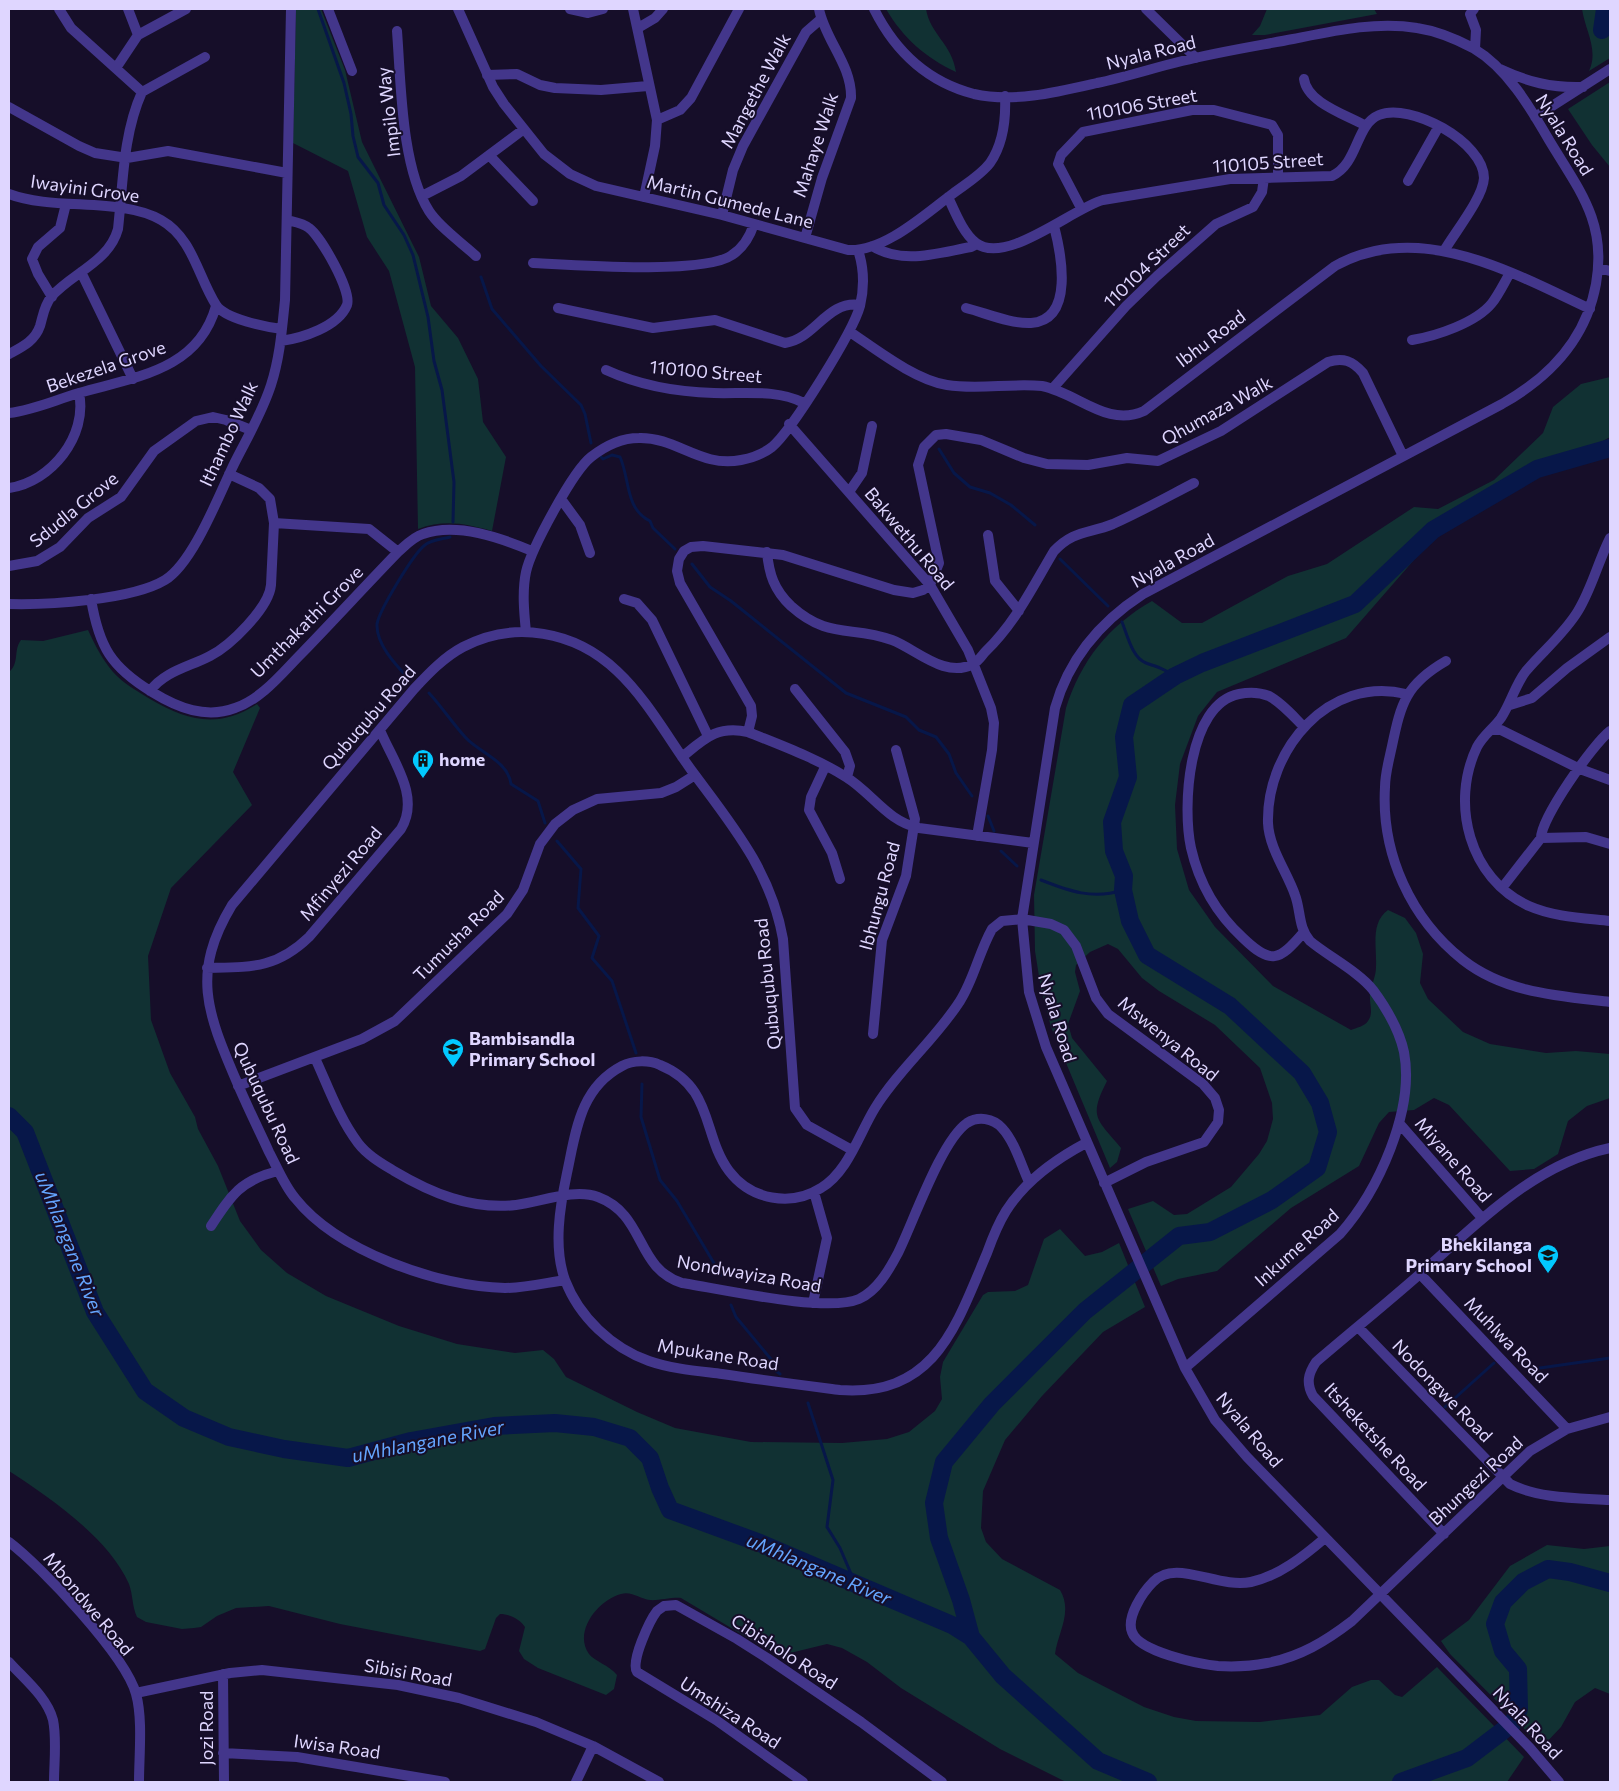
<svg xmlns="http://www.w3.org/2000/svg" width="1619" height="1791" viewBox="0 0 1619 1791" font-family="Commissioner,sans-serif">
  <rect width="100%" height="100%" fill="#160e29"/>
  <path fill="#113133" d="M 296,9 L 321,9 L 345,70 L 362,142 L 419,257 L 431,306 L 458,338 L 478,379 L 483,422 L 506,457 L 492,531 C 466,524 445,519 418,529 L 415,367 L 389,271 L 367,237 L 348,171 L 293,143 Z
    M 886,9 L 926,9 C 930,34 952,44 956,72 C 926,58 903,38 886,9 Z
    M 1267,9 L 1374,9 L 1377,14 L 1265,35 L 1252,35 L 1260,26 Z
    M 1582,9 L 1610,9 L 1610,58 L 1589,71 C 1599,50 1585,30 1582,9 Z
    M 1610,82 L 1610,167 L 1592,145 L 1568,109 Z
    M 1610,377 L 1610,437 L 1434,537 L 1346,638 L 1217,692 L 1198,716 L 1180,764 L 1175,805 L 1177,849 L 1189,890 L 1215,927 L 1273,986 L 1351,1030 C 1356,1028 1365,1026 1368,1021 C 1374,1013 1369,1003 1370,994 C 1371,985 1376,977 1376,967 C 1377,947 1370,923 1388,910 L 1405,918 L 1416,933 L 1423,954 L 1420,983 L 1428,999 L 1463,1032 L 1490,1044 L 1546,1053 L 1576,1051 L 1610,1054 L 1610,1098 L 1587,1106 L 1568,1121 L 1558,1154 L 1534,1169 L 1510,1171 L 1449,1105 L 1434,1098 L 1414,1110 L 1389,1112 L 1379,1123 L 1359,1166 L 1291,1208 L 1217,1271 L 1178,1279 L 1161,1286 L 1128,1209 L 1153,1201 L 1174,1215 L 1187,1214 L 1231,1187 L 1259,1154 L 1267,1141 L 1273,1119 L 1272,1103 L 1260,1068 L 1215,1025 L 1159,991 L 1142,978 L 1118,949 L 1108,944 L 1090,952 L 1076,965 L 1075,972 L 1080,991 L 1068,1024 L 1072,1038 L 1107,1081 C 1088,1118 1097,1119 1121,1148 L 1117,1162 L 1110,1168 L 1051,1027 L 1041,989 L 1035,951 L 1034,895 L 1066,708 C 1081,661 1108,626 1152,601 L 1182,623 L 1202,623 L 1288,576 L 1327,564 L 1414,507 L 1438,509 L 1494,480 L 1543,433 L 1553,407 L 1581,384 Z
    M 88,630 C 95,645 102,659 113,672 C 124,684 137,691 150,699 C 188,721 218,729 257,704 L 260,708 L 233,772 L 252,805 L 171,888 L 148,956 L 151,1020 L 170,1073 L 195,1117 L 198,1129 L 218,1166 L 240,1221 L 261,1250 L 287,1273 L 326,1296 L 399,1326 L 457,1344 L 515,1353 L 543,1350 L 554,1359 L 566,1377 L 637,1412 L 675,1428 L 751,1442 L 842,1443 L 887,1439 L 909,1432 L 935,1411 L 942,1399 L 940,1377 L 943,1362 L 983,1295 L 988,1292 L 1015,1291 L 1028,1285 L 1044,1239 L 1060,1229 L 1085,1256 L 1102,1252 L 1119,1243 L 1145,1307 L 1103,1332 L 1042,1396 L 1005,1440 L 983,1491 L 981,1528 L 986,1542 L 1002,1559 L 1060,1590 C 1073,1612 1058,1632 1055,1654 L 1078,1673 L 1144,1707 L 1174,1717 L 1196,1721 L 1260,1722 L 1320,1715 L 1352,1687 L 1371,1680 L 1379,1680 L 1395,1695 L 1402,1697 L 1437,1667 L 1524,1757 L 1507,1782 L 1066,1782 L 1000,1749 L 901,1688 L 867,1662 L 842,1648 L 827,1644 L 782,1655 L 763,1647 L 681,1598 C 672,1597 657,1601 650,1600 C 640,1599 632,1591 621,1594 C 598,1600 573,1632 589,1654 C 594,1661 609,1665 617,1675 L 614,1689 L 606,1695 L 538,1668 L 524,1659 L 519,1651 L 525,1627 C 520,1619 509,1614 500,1614 L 496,1618 L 485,1649 L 480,1651 L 340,1624 L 269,1606 L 236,1608 L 217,1616 L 201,1627 L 194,1628 L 182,1629 L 146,1622 L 137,1617 C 132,1606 133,1595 129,1584 C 109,1538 49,1497 9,1471 L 9,672 C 20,663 13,650 21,640 L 43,641 Z
    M 1547,1545 L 1584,1549 L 1610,1546 L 1610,1694 L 1595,1688 L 1575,1702 L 1561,1727 L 1542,1747 L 1450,1654 L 1441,1641 L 1469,1620 L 1510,1566 Z"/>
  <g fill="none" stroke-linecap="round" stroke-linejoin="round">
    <path stroke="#071749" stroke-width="3" d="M 318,9 L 344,83 L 351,114 L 353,136 L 358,157 L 378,183 L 384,205 L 404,235 L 413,255 L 428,317 L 434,361 L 442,390 L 454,482 L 453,522
      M 481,277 L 492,309 L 541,366 L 581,405 L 585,414 L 591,443
      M 939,449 L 954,473 L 970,487 L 990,493 L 1011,505 L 1035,525
      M 601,457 L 603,459 L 612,455 L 620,457 C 630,479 625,509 650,521 L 653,528 L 675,549
      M 1060,559 L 1108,606
      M 692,564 L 710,587 L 731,601 L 846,693 L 906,717 L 919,730 L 936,737 L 949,754 L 956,773 L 972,796
      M 1122,622 C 1127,634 1132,658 1146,663 C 1158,667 1164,669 1175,676
      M 410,680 C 397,666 376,645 377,624 C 379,611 413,554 425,545 C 430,540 443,539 450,537
      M 429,693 C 442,707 453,724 466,738 C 480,753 508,761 511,784 L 538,801 L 545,823
      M 988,816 L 994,831
      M 557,841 L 581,869 L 578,908 L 599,936 L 592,958 L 612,981 L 636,1053
      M 1001,851 L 1017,866
      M 1041,880 C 1069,891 1093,900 1123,890
      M 642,1084 L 641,1117 L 660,1180 L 677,1201 L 721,1275
      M 731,1305 L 736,1317 L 775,1364 L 776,1371 L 780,1374
      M 1533,1369 L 1610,1358
      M 808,1403 L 833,1480 L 827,1527 L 840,1548 L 855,1583
      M 1445,1407 L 1494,1363"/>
    <path stroke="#071749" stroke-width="18" d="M 1602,30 L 1605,9
      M 9,1116 L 25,1132 L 95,1312 L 145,1391 L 184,1418 L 229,1437 L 284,1449 L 348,1458 L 411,1441 L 494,1426 L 555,1423 L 594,1427 L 630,1438 L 650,1458 L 660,1488 L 670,1510 L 760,1543 L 952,1625 L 971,1637 L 1003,1676 L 1098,1761 L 1148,1782
      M 971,1637 L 961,1600 L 939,1538 L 934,1503 L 944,1462 L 992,1404 L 1085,1311 L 1179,1236 L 1210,1232 L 1272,1200 L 1317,1168 L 1328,1132 L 1320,1103 L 1302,1073 L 1230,1006 L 1147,955 L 1130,921 L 1123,890 L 1124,876 L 1114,851 L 1112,822 L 1128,777 L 1124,737 L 1132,705 L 1175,676 L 1202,663 L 1355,604 L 1433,530 L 1537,469 L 1610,448
      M 1401,1782 L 1467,1758 L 1513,1723 L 1519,1709 L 1518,1669 L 1503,1651 L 1495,1624 L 1503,1602 L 1523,1582 L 1548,1569 L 1570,1572 L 1610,1583"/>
    <path stroke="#43368b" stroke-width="10" d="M 59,9 L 71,28 L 142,92
      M 128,9 L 138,35
      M 328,9 L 352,71
      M 458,9 L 493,87 L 504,104 L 544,154 L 570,174 L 596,186 L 722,215 L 848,250 C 884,252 924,215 951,195 C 964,185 980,176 990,163 C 1003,144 1006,118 1005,96
      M 570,9 L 588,13 L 603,9
      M 633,9 L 657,120 L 655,146 L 644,197
      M 874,9 C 895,51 928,82 974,94 C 1014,103 1058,92 1097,83 C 1126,77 1153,68 1182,61 C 1218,52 1256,46 1293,39 C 1333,31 1377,21 1417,28 C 1437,31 1456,39 1473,48 C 1507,68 1530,107 1549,140 C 1579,190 1607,222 1596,284 C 1586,339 1550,377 1502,404 L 1143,594 C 1100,622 1069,658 1055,708 L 1022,919 L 1029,992 L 1046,1047 L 1185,1368 L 1215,1420 L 1247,1457 L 1530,1748 L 1559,1782
      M 1146,9 L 1196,58
      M 1474,9 L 1470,14 L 1476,30 L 1475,49
      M 638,28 L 655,18 L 663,9
      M 397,31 C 401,83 401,166 429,211 C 440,228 461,242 476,256
      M 116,68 L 138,35 L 186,9
      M 1500,69 C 1528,82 1551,88 1583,87
      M 487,75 L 517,74 L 540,85 L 555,88 L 601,90 L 648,86
      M 1304,79 C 1307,103 1347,115 1366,126
      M 142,92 L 205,57
      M 9,107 L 79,146 L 95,153 L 127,158 L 168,151 L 287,173
      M 1535,117 L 1610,69
      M 657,120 L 680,110 L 691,98 L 739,9
      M 489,155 L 533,201
      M 1408,181 L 1439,126
      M 9,194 C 54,211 122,197 161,220 C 193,238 198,277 216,305 C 225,319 266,327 282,329
      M 422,196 L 461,176 L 524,129
      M 948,197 C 955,212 963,233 976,243 C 1006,266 1073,208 1103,200 L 1230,179 L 1332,176 C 1359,163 1355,125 1379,115 C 1410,102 1484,142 1484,178 C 1483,198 1455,232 1444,251
      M 1081,208 L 1058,164 L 1061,155 L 1083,132 L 1192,110 L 1214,110 L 1272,125 L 1278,135 L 1278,177
      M 722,215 L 733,170 L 743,146 L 806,32 L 821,19
      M 805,238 L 822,178 L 851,98 C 852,65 825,40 819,9
      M 872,246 C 903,265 937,253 971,247 L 977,244
      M 533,263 C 572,265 704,275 732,255 C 743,248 750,236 754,224
      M 1599,268 L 1610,271
      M 81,272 L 133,379
      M 52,297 L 38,274 L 32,259 L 38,247 L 60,228 L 66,204
      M 558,308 L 653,328 L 715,320 L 785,343 C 815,339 827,300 860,305
      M 966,308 C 986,313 1010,324 1031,323 C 1075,320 1061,253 1054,226
      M 850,332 C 877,350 915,380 947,385 C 978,390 1010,383 1042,386 C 1078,393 1107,428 1144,411 L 1335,266 C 1419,219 1513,273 1590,309
      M 1412,340 C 1436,336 1476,323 1492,303 C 1499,294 1504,283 1510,273
      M 281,341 C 302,338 338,327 347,305 C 352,291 321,237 309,228 C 303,223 295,222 287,220
      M 9,354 C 22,347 35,341 40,326 C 43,316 44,306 51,297 C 72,273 109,262 118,229 C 123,184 123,134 142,92
      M 606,370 C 641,386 676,392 714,393 C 744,394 777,389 804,403
      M 1053,388 L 1126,306 L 1157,276 L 1216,224 L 1253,207 L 1262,192 L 1264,178
      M 9,413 C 34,410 55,400 79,393 C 134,377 198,371 216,306
      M 789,424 L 930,585 L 968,650 L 991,708 L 994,723 L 992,750 L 977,836
      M 9,488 C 51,482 88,436 79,393
      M 849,492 L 862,473 L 872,426
      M 561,499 L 580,525 L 590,553
      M 274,523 L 369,529 L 398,552
      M 988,535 L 995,581 L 1019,611
      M 1610,538 C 1598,562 1592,588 1578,611 C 1564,634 1543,651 1526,671 C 1515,685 1511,703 1501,718 C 1494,728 1483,735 1477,747 C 1450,803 1469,879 1529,906 C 1554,917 1583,918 1610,921
      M 767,552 C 769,574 774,590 791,606 C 829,640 851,625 892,640 C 916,649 945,679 973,664 C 978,662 982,655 986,651 C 1016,622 1033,586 1054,551 C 1074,530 1088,534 1113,524 C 1140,512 1167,497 1194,483
      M 9,566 L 37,561 L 60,547 L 88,518 L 121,497 L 154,451 L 196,421 L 213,417 L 226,420 L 251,430
      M 91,599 C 99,647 111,667 152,692 C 178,708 206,719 235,708 C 262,699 282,673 302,653 C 334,620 366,585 398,552 C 406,545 413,537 423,534 C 457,522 501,538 532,551
      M 624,599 L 637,603 L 652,620 L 708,736
      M 9,604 C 48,605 132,600 165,580 C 193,563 219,495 234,464 C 247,438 262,413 271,385 C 280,357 282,329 285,300 L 291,9
      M 526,632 C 524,612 522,591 526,572 C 531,549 573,471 591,457 C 605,446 621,438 639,438 C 677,437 700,468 741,460 C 752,458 763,454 772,447 C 792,430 853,332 860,306 C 864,289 864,268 858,250
      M 1446,661 C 1406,684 1401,703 1392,746 C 1389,760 1385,774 1385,787 C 1381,854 1411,919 1463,960 C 1505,993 1559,996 1610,1002
      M 795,689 L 845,752 L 850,766 L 847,777
      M 150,691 C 165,671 189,667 210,656 C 230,646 269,608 271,585 L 274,523 L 270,499 L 259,488 L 229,474
      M 1510,705 L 1532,698 L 1567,668 L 1610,637
      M 1303,726 C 1293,716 1282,703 1269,696 C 1259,692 1249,692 1239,694 C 1188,704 1182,807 1191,848 C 1199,883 1217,914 1243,938 C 1271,965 1279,961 1303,933
      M 1493,730 L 1501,730 L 1580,769 L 1610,780
      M 748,732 L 752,716 L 751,706 L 680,583 L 677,571 L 679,559 L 684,551 L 691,547 L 703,546 L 783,555 L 894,590 L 913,593 L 923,590 L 930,585 L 939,563 L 918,465 L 924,447 L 936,435 L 946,434 L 981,440 L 1024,458 L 1047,464 L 1088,465 L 1127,458 L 1158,461 L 1221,431 L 1328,362 C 1343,357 1353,361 1363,373 L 1403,456
      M 682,757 C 704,739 717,725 748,732 C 780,745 816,758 846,777 C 872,793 888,822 919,828 L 1033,843
      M 825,767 L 811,797 L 809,810 L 832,853 L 840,879
      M 1541,838 C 1541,818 1593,744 1610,731
      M 1502,888 L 1541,838 L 1586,837 L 1610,844
      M 207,968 C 250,967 276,969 309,937 L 401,829 C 421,796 392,760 380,730
      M 873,1034 L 882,940 L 906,876 L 915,819 L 896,750
      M 315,1058 C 328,1086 339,1118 358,1143 C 367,1155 381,1163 394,1171 C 431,1193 471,1210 516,1205 C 541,1202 574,1188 598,1197 C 646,1215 635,1268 682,1283 C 722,1289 826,1313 859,1299 C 877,1291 889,1270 898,1253 C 913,1223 941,1141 967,1123 C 978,1116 993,1118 1002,1128 C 1015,1142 1021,1165 1029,1182
      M 238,1086 L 362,1039 L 395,1021 L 507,914 L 523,890 L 540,844 L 555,824 L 573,810 L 597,799 L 661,793 L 676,787 L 695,775
      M 1399,1123 L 1482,1218
      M 1086,1143 C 1054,1160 1025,1181 1006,1211 C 998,1224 992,1239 987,1253 C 956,1326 935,1397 840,1390 C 801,1385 761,1380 722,1374 C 698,1371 672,1369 649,1361 C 612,1348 579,1317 565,1280 C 553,1247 560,1206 567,1173 C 576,1131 580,1088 622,1066 C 633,1060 649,1060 660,1065 C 714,1087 702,1135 729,1171 C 751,1200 791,1207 821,1188 C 848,1172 859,1134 875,1108 C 899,1069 935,1040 960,1001 C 974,979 979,952 992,929 L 1002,921 L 1022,919 L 1051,924 L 1064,930 L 1076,946 L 1096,998 L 1108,1014 L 1203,1084 L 1215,1098 L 1219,1110 L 1218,1122 L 1204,1142 L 1146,1162 L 1104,1183
      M 211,1226 C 231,1195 241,1180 278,1171
      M 1420,1274 L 1567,1429
      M 565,1280 C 545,1283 525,1288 505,1288 C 438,1287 337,1251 295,1198 C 284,1185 277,1167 269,1152 C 258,1128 246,1104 236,1080 C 207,1012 191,973 232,905 L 414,689 C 428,674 444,657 463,647 C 514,620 575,631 617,671 C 647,699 668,738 692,771 C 732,825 771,871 783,939 L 795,1108 L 807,1125 L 852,1150
      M 813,1303 L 827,1238 L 814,1192
      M 1358,1327 L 1510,1484 C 1540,1499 1577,1498 1610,1500
      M 1185,1368 L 1340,1234 C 1378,1191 1415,1111 1404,1052 C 1399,1029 1387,1009 1373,990 C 1359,972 1328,956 1310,941 C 1298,927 1301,911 1295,895 C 1287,872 1269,848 1268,823 C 1266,750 1329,675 1406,694
      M 1444,1534 L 1313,1396 C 1306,1383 1308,1374 1316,1362 C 1351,1332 1387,1303 1421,1273 C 1478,1223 1534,1164 1610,1148
      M 1325,1538 C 1304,1556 1279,1576 1251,1582 C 1218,1589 1175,1558 1153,1582 C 1143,1592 1126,1617 1132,1632 C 1139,1652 1199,1664 1218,1666 C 1234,1667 1252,1666 1267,1663 C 1300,1657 1326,1641 1352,1621 L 1530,1451 L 1567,1429 L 1610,1417
      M 9,1542 C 41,1566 126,1656 136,1694 C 143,1719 139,1756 139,1782
      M 9,1662 C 24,1679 47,1697 53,1720 C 57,1739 54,1763 54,1782
      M 223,1674 L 224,1782
      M 136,1693 L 230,1673 L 262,1670 L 398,1685 L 459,1698 L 536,1722 L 593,1746 L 659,1782
      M 223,1753 L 297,1757 L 445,1782
      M 576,1782 L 593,1746
      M 803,1782 L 716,1720 L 637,1672 C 630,1662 650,1620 657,1611 L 664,1606 L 676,1605 L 737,1639 L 767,1658 L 861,1722 L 942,1782"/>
  </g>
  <defs>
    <g id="building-pin" transform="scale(1.125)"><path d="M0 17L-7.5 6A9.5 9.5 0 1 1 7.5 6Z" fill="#02c9ff" stroke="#160e29"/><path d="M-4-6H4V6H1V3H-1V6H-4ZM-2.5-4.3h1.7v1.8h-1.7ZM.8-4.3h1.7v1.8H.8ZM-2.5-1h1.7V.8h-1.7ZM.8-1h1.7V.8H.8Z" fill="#111"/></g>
    <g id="school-pin" transform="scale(1.125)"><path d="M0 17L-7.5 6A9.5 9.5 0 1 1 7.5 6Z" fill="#02c9ff" stroke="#160e29"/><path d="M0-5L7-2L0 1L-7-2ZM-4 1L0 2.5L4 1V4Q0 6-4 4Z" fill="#111"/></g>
  </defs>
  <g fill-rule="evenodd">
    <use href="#building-pin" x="423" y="760"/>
    <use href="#school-pin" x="453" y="1049"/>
    <use href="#school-pin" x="1548" y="1255"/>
  </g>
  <g text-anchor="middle" stroke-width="4" stroke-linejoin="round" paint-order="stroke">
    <g font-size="18" fill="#dfd6ff" stroke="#160e29">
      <text transform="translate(1151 53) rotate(-14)" y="6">Nyala Road</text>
      <text transform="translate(756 91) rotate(-62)" y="6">Mangethe Walk</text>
      <text transform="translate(1142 105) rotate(-10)" y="6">110106 Street</text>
      <text transform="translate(389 112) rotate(-97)" y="6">Impilo Way</text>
      <text transform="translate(1564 135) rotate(58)" y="6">Nyala Road</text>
      <text transform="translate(816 145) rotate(-72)" y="6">Mahaye Walk</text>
      <text transform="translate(1268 163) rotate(-4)" y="6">110105 Street</text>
      <text transform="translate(85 189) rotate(8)" y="6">Iwayini Grove</text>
      <text transform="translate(730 202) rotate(14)" y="6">Martin Gumede Lane</text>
      <text transform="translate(1147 266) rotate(-44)" y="6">110104 Street</text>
      <text transform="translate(1211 339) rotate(-37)" y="6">Ibhu Road</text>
      <text transform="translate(106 367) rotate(-19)" y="6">Bekezela Grove</text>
      <text transform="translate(706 372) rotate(5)" y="6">110100 Street</text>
      <text transform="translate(1217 411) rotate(-29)" y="6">Qhumaza Walk</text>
      <text transform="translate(229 434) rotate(-65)" y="6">Ithambo Walk</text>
      <text transform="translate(74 510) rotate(-39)" y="6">Sdudla Grove</text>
      <text transform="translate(909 539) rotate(50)" y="6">Bakwethu Road</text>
      <text transform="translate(1173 561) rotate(-29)" y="6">Nyala Road</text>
      <text transform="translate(307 622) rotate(-45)" y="6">Umthakathi Grove</text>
      <text transform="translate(369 718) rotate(-49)" y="6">Qubuqubu Road</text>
      <text transform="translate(341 874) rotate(-50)" y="6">Mfinyezi Road</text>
      <text transform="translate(880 896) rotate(-75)" y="6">Ibhungu Road</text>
      <text transform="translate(459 936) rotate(-45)" y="6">Tumusha Road</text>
      <text transform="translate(768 984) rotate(-96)" y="6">Qubuqubu Road</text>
      <text transform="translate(1057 1018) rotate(73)" y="6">Nyala Road</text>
      <text transform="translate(1168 1039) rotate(39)" y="6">Mswenya Road</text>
      <text transform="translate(266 1103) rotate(65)" y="6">Qubuqubu Road</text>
      <text transform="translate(1453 1160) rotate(49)" y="6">Miyane Road</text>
      <text transform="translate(1297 1248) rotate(-42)" y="6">Inkume Road</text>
      <text transform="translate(749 1274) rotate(10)" y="6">Nondwayiza Road</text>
      <text transform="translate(1506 1340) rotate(46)" y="6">Muhlwa Road</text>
      <text transform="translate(718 1355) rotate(9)" y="6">Mpukane Road</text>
      <text transform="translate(1442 1391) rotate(46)" y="6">Nodongwe Road</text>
      <text transform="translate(1249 1430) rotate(50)" y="6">Nyala Road</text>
      <text transform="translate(1375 1437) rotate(47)" y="6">Itsheketshe Road</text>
      <text transform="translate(1476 1481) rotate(-43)" y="6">Bhungezi Road</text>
      <text transform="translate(88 1604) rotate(50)" y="6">Mbondwe Road</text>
      <text transform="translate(784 1652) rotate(33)" y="6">Cibisholo Road</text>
      <text transform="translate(408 1673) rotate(10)" y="6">Sibisi Road</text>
      <text transform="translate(730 1713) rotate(33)" y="6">Umshiza Road</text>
      <text transform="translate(1527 1723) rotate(47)" y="6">Nyala Road</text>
      <text transform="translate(207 1728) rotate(-90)" y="6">Jozi Road</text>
      <text transform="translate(337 1747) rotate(8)" y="6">Iwisa Road</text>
    </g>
    <g font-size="18" font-weight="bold" fill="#dfd6ff" stroke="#160e29" text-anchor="start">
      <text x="439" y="766">home</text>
      <text x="469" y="1045">Bambisandla<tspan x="469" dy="21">Primary School</tspan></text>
      <text x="1532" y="1251" text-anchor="end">Bhekilanga<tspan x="1532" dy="21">Primary School</tspan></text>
    </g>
    <g font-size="19" font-style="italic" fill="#64a5ff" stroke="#160e29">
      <text transform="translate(70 1244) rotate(68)" y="7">uMhlangane River</text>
      <text transform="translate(428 1441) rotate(-11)" y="7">uMhlangane River</text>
      <text transform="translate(819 1569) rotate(23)" y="7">uMhlangane River</text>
    </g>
  </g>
  <rect width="1619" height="1791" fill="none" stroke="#dfd6ff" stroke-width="20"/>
</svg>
